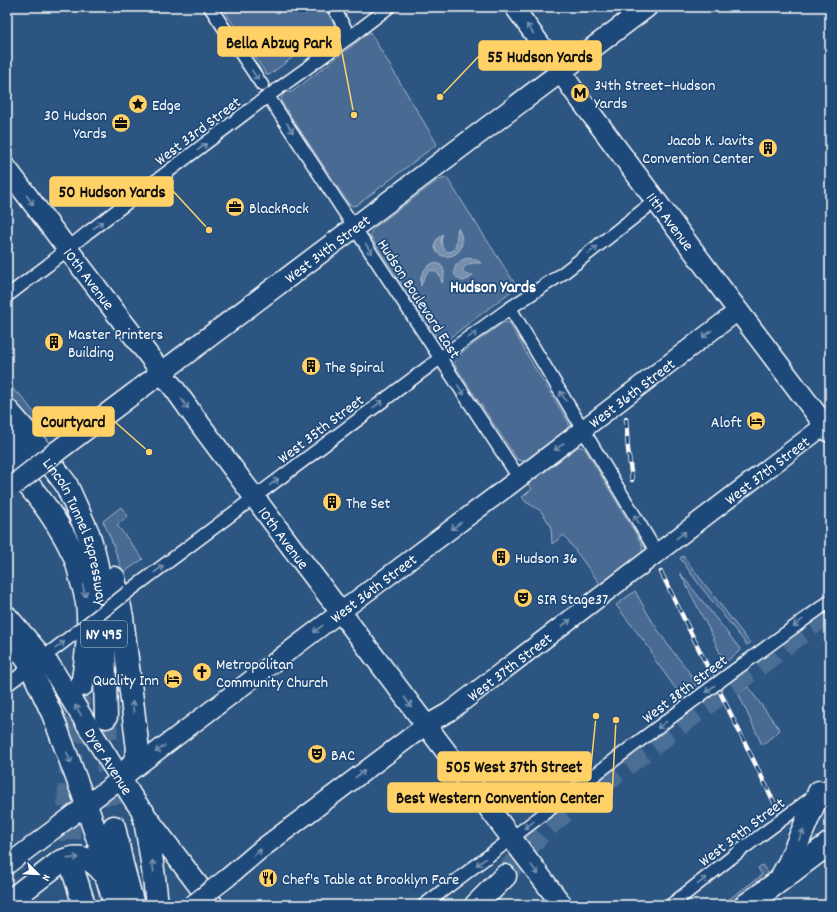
<svg xmlns="http://www.w3.org/2000/svg" width="837" height="912" viewBox="0 0 837 912" font-family="Dekko,sans-serif">
  <rect width="100%" height="100%" fill="#2c5582"/>
  <filter id="ink" filterUnits="userSpaceOnUse"><feTurbulence type="fractalNoise" baseFrequency=".025" numOctaves="2"/><feDisplacementMap in="SourceGraphic" scale="8" xChannelSelector="R" yChannelSelector="G"/><feConvolveMatrix kernelMatrix="1 2 1 2 8 2 1 2 1" color-interpolation-filters="sRGB"/></filter>
  <g filter="url(#ink)">
    <path fill="#486b92" stroke="#a4b5c8" d="M 222,7 L 325,7 L 335,24 L 334,27 L 269,75 L 267,75 Z
      M 370,32 L 437,144 L 357,205 L 352,206 L 349,204 L 282,103 L 281,98 L 285,92 L 292,92 Z
      M 447,178 L 517,287 L 448,339 L 444,341 L 440,340 L 438,339 L 372,239 C 370,235 370,232 374,228 L 438,180 Z
      M 505,322 L 509,323 L 511,326 L 533,365 L 569,423 L 569,425 L 567,429 L 526,460 L 521,461 L 517,459 L 454,364 L 456,357 L 501,324 Z
      M 7,379 L 11,384 L 10,385 L 17,394 L 19,393 L 45,427 L 39,431 L 7,398 Z
      M 578,447 L 582,447 L 585,449 L 643,546 L 642,553 L 600,584 L 564,535 L 552,544 L 551,526 L 541,511 L 526,502 L 522,497 L 532,489 L 528,484 Z
      M 121,507 L 128,516 L 117,525 L 143,559 L 123,573 L 111,539 L 103,521 Z
      M 683,556 L 750,643 L 747,645 L 701,587 L 680,558 Z
      M 680,573 L 741,650 L 724,663 L 713,637 Z
      M 635,591 C 644,607 653,624 664,639 C 674,655 688,667 696,685 L 681,696 L 655,660 L 650,649 L 616,605 Z
      M 748,687 L 780,730 L 762,745 L 738,693 Z
      M 762,865 L 769,874 L 728,905 L 721,905 L 762,875 L 758,868 Z"/>
    <path fill="#748fad" stroke="#acbcce" d="M 458,228 C 475,259 433,265 435,244 C 436,239 439,237 443,234 C 440,241 441,248 448,252 L 453,251 C 458,244 456,236 458,228 Z
      M 468,258 L 475,259 L 481,263 C 463,261 455,275 473,275 L 470,278 L 463,281 C 448,276 454,261 468,258 Z
      M 433,263 C 445,263 446,274 442,283 C 441,277 438,272 432,270 C 426,273 423,279 421,286 C 419,275 424,268 433,263 Z"/>
    <g fill="none" stroke-linecap="round" stroke-linejoin="round">
      <path stroke="#4c6e95" stroke-width="22" stroke-dasharray="22 11" stroke-linecap="butt" d="M 106,717 L 108,783 L 114,827
        M 74,873 C 70,845 67,816 69,787 C 70,757 76,726 80,696
        M 505,876 C 515,862 525,849 537,837 C 549,824 563,813 577,802 L 830,611"/>
      <g stroke="#fff" stroke-width="15">
        <path id="street" d="M 210,7 L 262,85
          M 333,7 L 350,37
          M 268,96 L 519,478
          M 7,296 L 48,265 L 87,233 L 268,96 L 350,37 L 389,7
          M 510,308 L 657,553
          M 128,592 L 451,350 L 510,308 L 562,274 L 656,200
          M 735,670 L 830,601
          M 7,685 L 78,631
          M 424,905 L 638,742 L 685,707
          M 671,905 L 741,850 L 830,784"/>
      </g>
      <g stroke="#fff" stroke-width="21">
        <g id="secondary">
          <path d="M 514,7 L 561,72"/>
          <path id="s1" d="M 7,865 L 359,598 L 510,485 L 738,311"/>
          <path id="s2" d="M 227,878 L 260,850 L 426,725 L 449,712 L 825,425"/>
        </g>
      </g>
      <g stroke="#fff" stroke-width="23">
        <g id="primary">
          <path id="s3" d="M 561,72 L 574,91 L 730,300 L 830,432"/>
          <path id="s4" d="M 7,169 L 119,317 L 176,391 L 196,419 L 293,549 L 562,905"/>
          <path id="s5" d="M 56,452 L 647,7"/>
          <path id="s6" d="M 7,616 L 51,667 L 134,800 L 213,905"/>
          <path d="M 8,635 L 27,661 L 52,714 L 81,791 L 86,805"/>
        </g>
      </g>
      <g stroke="#fff" stroke-width="25">
        <g id="highway">
          <path id="s7" d="M 7,410 L 28,434 L 66,484 L 88,533 L 94,552 L 99,576 L 103,606 L 106,717"/>
          <path d="M 7,434 L 31,458"/>
          <path d="M 7,461 C 33,488 57,519 73,553 C 77,561 79,570 81,579 C 85,591 88,603 88,615 C 89,638 86,662 82,685"/>
          <path d="M 114,578 L 122,617 L 138,750 C 136,763 129,769 121,779"/>
          <path d="M 86,805 L 104,857 L 107,868 L 108,881 L 115,905"/>
          <path d="M 143,812 C 150,843 154,874 157,905"/>
          <path d="M 114,827 L 122,864 L 133,905"/>
          <path d="M 74,873 L 84,905"/>
          <path d="M 782,876 L 789,863 L 819,792"/>
          <path d="M 7,903 L 60,862 C 82,851 98,861 108,881"/>
          <path d="M 476,905 L 505,876"/>
          <path d="M 746,905 L 778,882 L 830,843"/>
        </g>
      </g>
      <use href="#street" stroke="#1f4a7a" stroke-width="12"/>
      <use href="#secondary" stroke="#1f4a7a" stroke-width="18"/>
      <use href="#primary" stroke="#1f4a7a" stroke-width="20"/>
      <use href="#highway" stroke="#1f4a7a" stroke-width="22"/>
      <g stroke="#fff" stroke-width="4.5">
        <path id="rail" d="M 626,419 L 628,449 L 632,480
          M 661,572 L 775,804"/>
      </g>
      <use href="#rail" stroke="#1f4a7a" stroke-width="3" stroke-dasharray="9" stroke-linecap="butt"/>
      <g stroke="#fff" stroke-width="15" stroke-linecap="butt">
        <path id="street-bridge" d="M 78,631 L 128,592
          M 685,707 L 735,670"/>
      </g>
      <g stroke="#fff" stroke-width="21" stroke-linecap="butt">
        <path id="secondary-bridge" d="M 192,905 L 227,878"/>
      </g>
      <g stroke="#fff" stroke-width="23" stroke-linecap="butt">
        <path id="primary-bridge" d="M 15,484 L 56,452"/>
      </g>
      <use href="#street-bridge" stroke="#1f4a7a" stroke-width="12"/>
      <use href="#secondary-bridge" stroke="#1f4a7a" stroke-width="18"/>
      <use href="#primary-bridge" stroke="#1f4a7a" stroke-width="20"/>
    </g>
    <defs><path id="oneway-shaft" d="M-6 0H5M1.5-3L5.5 0L1.5 3" fill="none" stroke-width="1.6" stroke-linecap="round" stroke-linejoin="round"/></defs>
    <g stroke="#7992af">
      <use href="#oneway-shaft" transform="translate(530 29) rotate(-126)"/>
      <use href="#oneway-shaft" transform="translate(255 75) rotate(57)"/>
      <use href="#oneway-shaft" transform="translate(290 128) rotate(57)"/>
      <use href="#oneway-shaft" transform="translate(202 147) rotate(-37)"/>
      <use href="#oneway-shaft" transform="translate(30 200) rotate(53)"/>
      <use href="#oneway-shaft" transform="translate(98 225) rotate(-37)"/>
      <use href="#oneway-shaft" transform="translate(369 249) rotate(57)"/>
      <use href="#oneway-shaft" transform="translate(593 250) rotate(-38)"/>
      <use href="#oneway-shaft" transform="translate(707 334) rotate(142)"/>
      <use href="#oneway-shaft" transform="translate(472 335) rotate(-34)"/>
      <use href="#oneway-shaft" transform="translate(461 390) rotate(57)"/>
      <use href="#oneway-shaft" transform="translate(563 396) rotate(-121)"/>
      <use href="#oneway-shaft" transform="translate(185 404) rotate(55)"/>
      <use href="#oneway-shaft" transform="translate(378 404) rotate(-37)"/>
      <use href="#oneway-shaft" transform="translate(559 447) rotate(143)"/>
      <use href="#oneway-shaft" transform="translate(274 482) rotate(-37)"/>
      <use href="#oneway-shaft" transform="translate(637 520) rotate(-121)"/>
      <use href="#oneway-shaft" transform="translate(456 526) rotate(143)"/>
      <use href="#oneway-shaft" transform="translate(681 535) rotate(-37)"/>
      <use href="#oneway-shaft" transform="translate(159 569) rotate(-37)"/>
      <use href="#oneway-shaft" transform="translate(84 591) rotate(77)"/>
      <use href="#oneway-shaft" transform="translate(566 623) rotate(-37)"/>
      <use href="#oneway-shaft" transform="translate(798 623) rotate(144)"/>
      <use href="#oneway-shaft" transform="translate(318 629) rotate(143)"/>
      <use href="#oneway-shaft" transform="translate(60 645) rotate(-38)"/>
      <use href="#oneway-shaft" transform="translate(710 689) rotate(143)"/>
      <use href="#oneway-shaft" transform="translate(408 702) rotate(53)"/>
      <use href="#oneway-shaft" transform="translate(133 707) rotate(-97)"/>
      <use href="#oneway-shaft" transform="translate(78 710) rotate(-122)"/>
      <use href="#oneway-shaft" transform="translate(662 725) rotate(144)"/>
      <use href="#oneway-shaft" transform="translate(160 749) rotate(143)"/>
      <use href="#oneway-shaft" transform="translate(69 758) rotate(69)"/>
      <use href="#oneway-shaft" transform="translate(360 774) rotate(-37)"/>
      <use href="#oneway-shaft" transform="translate(529 825) rotate(142)"/>
      <use href="#oneway-shaft" transform="translate(801 835) rotate(-67)"/>
      <use href="#oneway-shaft" transform="translate(257 853) rotate(-40)"/>
      <use href="#oneway-shaft" transform="translate(73 858) rotate(-7)"/>
      <use href="#oneway-shaft" transform="translate(481 862) rotate(143)"/>
      <use href="#oneway-shaft" transform="translate(153 866) rotate(-97)"/>
      <use href="#oneway-shaft" transform="translate(535 870) rotate(53)"/>
      <use href="#oneway-shaft" transform="translate(702 881) rotate(-38)"/>
    </g>
  </g>
  <defs>
    <g id="metro-disc" transform="scale(1)"><circle r="9.5" fill="#ffd166" stroke="#1f4a7a"/><path d="M-5.5 5V-5H-3L0 0L3-5H5.5V5H3V-.5L0 4L-3-.5V5Z" fill="#111"/></g>
    <g id="sight-disc" transform="scale(1)"><circle r="9.5" fill="#ffd166" stroke="#1f4a7a"/><path d="M0-6L1.8-2.2L6-1.7L2.9 1.2L3.7 5.4L0 3.3L-3.7 5.4L-2.9 1.2L-6-1.7L-1.8-2.2Z" fill="#111"/></g>
    <g id="office-disc" transform="scale(1)"><circle r="9.5" fill="#ffd166" stroke="#1f4a7a"/><path d="M-6-3h4V-5.5h4V-3h4V5H-6ZM-1-4.5V-3h2v-1.5ZM-6 0V1H6V0Z" fill="#111"/></g>
    <g id="building-disc" transform="scale(1)"><circle r="9.5" fill="#ffd166" stroke="#1f4a7a"/><path d="M-4-6H4V6H1V3H-1V6H-4ZM-2.5-4.3h1.7v1.8h-1.7ZM.8-4.3h1.7v1.8H.8ZM-2.5-1h1.7V.8h-1.7ZM.8-1h1.7V.8H.8Z" fill="#111"/></g>
    <g id="hotel-disc" transform="scale(1)"><circle r="9.5" fill="#ffd166" stroke="#1f4a7a"/><path d="M-6-4.5h1.5V1H6V5H4.5V3h-9V5H-6ZM-4 0a1.8 1.8 0 1 1 3.6 0ZM.5 0V-2.5h3Q6-2.5 6 0Z" fill="#111"/></g>
    <g id="theatre-disc" transform="scale(1)"><circle r="9.5" fill="#ffd166" stroke="#1f4a7a"/><path d="M-5-5.5Q0-4 5-5.5V0Q5 5 0 6Q-5 5-5 0ZM-3.3-2.5H-1v1.5H-3.3ZM1-2.5H3.3v1.5H1ZM-2.8 1Q0 5.5 2.8 1Z" fill="#111"/></g>
    <g id="church-disc" transform="scale(1)"><circle r="9.5" fill="#ffd166" stroke="#1f4a7a"/><path d="M-1.2-6h2.4v3.5h3.3v2.4h-3.3V6h-2.4V-.1h-3.3v-2.4h3.3Z" fill="#111"/></g>
    <g id="restaurant-disc" transform="scale(1)"><circle r="9.5" fill="#ffd166" stroke="#1f4a7a"/><path d="M-5-6h1v4h1v-4h1v4h1v-4h1v5L-1.5 .5V6h-2V.5L-5-1ZM5-6V6H3V1.5H1.5Q1.5-4 5-6Z" fill="#111"/></g>
  </defs>
  <g fill-rule="evenodd">
    <use href="#metro-disc" x="580" y="93"/>
    <use href="#sight-disc" x="138" y="104"/>
    <use href="#office-disc" x="121" y="123"/>
    <use href="#building-disc" x="768" y="148"/>
    <use href="#office-disc" x="235" y="207"/>
    <use href="#building-disc" x="54" y="342"/>
    <use href="#building-disc" x="311" y="366"/>
    <use href="#hotel-disc" x="756" y="421"/>
    <use href="#building-disc" x="332" y="502"/>
    <use href="#building-disc" x="501" y="557"/>
    <use href="#theatre-disc" x="523" y="598"/>
    <use href="#church-disc" x="202" y="672"/>
    <use href="#hotel-disc" x="173" y="679"/>
    <use href="#theatre-disc" x="317" y="754"/>
    <use href="#restaurant-disc" x="268" y="878"/>
  </g>
  <g text-anchor="middle" stroke-width="3.5" stroke-linejoin="round" paint-order="stroke">
    <rect fill="#1f4a7a" stroke="#bcc9d7" stroke-width="1" x="81" y="621" width="46" height="26" rx="3"/>
    <g font-size="15" font-weight="bold" fill="#fff">
      <text x="104" y="639">NY 495</text>
    </g>
    <g font-size="16" fill="#fff" stroke="#1f4a7a" text-anchor="start">
      <text x="594" y="90">34th Street–Hudson<tspan x="594" dy="18">Yards</tspan></text>
      <text x="152" y="110">Edge</text>
      <text x="107" y="120" text-anchor="end">30 Hudson<tspan x="107" dy="18">Yards</tspan></text>
      <text x="754" y="145" text-anchor="end">Jacob K. Javits<tspan x="754" dy="18">Convention Center</tspan></text>
      <text x="249" y="213">BlackRock</text>
      <text x="68" y="339">Master Printers<tspan x="68" dy="18">Building</tspan></text>
      <text x="325" y="372">The Spiral</text>
      <text x="742" y="427" text-anchor="end">Aloft</text>
      <text x="346" y="508">The Set</text>
      <text x="515" y="563">Hudson 36</text>
      <text x="537" y="604">SIR Stage37</text>
      <text x="216" y="669">Metropolitan<tspan x="216" dy="18">Community Church</tspan></text>
      <text x="159" y="685" text-anchor="end">Quality Inn</text>
      <text x="331" y="760">BAC</text>
      <text x="282" y="884">Chef's Table at Brooklyn Fare</text>
    </g>
    <g font-size="16" fill="#fff" stroke="#1f4a7a">
      <text transform="translate(197 130) rotate(-37)" y="6">West 33rd Street</text>
      <text dy="6" stroke="none"><textPath href="#s3" startOffset="185">11th Avenue</textPath></text>
      <text dy="6" stroke="none"><textPath href="#s5" startOffset="339">West 34th Street</textPath></text>
      <text dy="6" stroke="none"><textPath href="#s4" startOffset="137">10th Avenue</textPath></text>
      <text transform="translate(420 298) rotate(57)" y="6">Hudson Boulevard East</text>
      <text dy="6" stroke="none"><textPath href="#s1" startOffset="783">West 36th Street</textPath></text>
      <text transform="translate(320 428) rotate(-37)" y="6">West 35th Street</text>
      <text dy="6" stroke="none"><textPath href="#s2" startOffset="677">West 37th Street</textPath></text>
      <text dy="6" stroke="none"><textPath href="#s7" startOffset="143">Lincoln Tunnel Expressway</textPath></text>
      <text dy="6" stroke="none"><textPath href="#s4" startOffset="461">10th Avenue</textPath></text>
      <text dy="6" stroke="none"><textPath href="#s1" startOffset="459">West 36th Street</textPath></text>
      <text dy="6" stroke="none"><textPath href="#s2" startOffset="353">West 37th Street</textPath></text>
      <text transform="translate(684 688) rotate(-37)" y="6">West 38th Street</text>
      <text dy="6" stroke="none"><textPath href="#s6" startOffset="178">Dyer Avenue</textPath></text>
      <text transform="translate(741 831) rotate(-37)" y="6">West 39th Street</text>
    </g>
    <g font-size="17" font-weight="bold" fill="#fff" stroke="#1f4a7a">
      <text x="493" y="292">Hudson Yards</text>
    </g>
  </g>
  <path fill="none" stroke="#ffd166" stroke-width="1.5" d="M354 115L340 42M440 97L479 56M209 230L173 191M149 452L114 421M596 716L591 766M616 720L612 797"/>
  <g fill="#ffd166" stroke="#1f4a7a" stroke-width="1.5">
    <circle cx="354" cy="115" r="4"/>
    <circle cx="440" cy="97" r="4"/>
    <circle cx="209" cy="230" r="4"/>
    <circle cx="149" cy="452" r="4"/>
    <circle cx="596" cy="716" r="4"/>
    <circle cx="616" cy="720" r="4"/>
  </g>
  <g fill="#ffd166" stroke="#ffd166" stroke-width="1.5">
    <rect x="218" y="27" width="122" height="29" rx="4"/>
    <rect x="479" y="41" width="122" height="29" rx="4"/>
    <rect x="50" y="177" width="123" height="29" rx="4"/>
    <rect x="33" y="407" width="81" height="29" rx="4"/>
    <rect x="438" y="752" width="153" height="29" rx="4"/>
    <rect x="388" y="783" width="224" height="29" rx="4"/>
  </g>
  <g font-size="17" text-anchor="middle" font-weight="bold" fill="#111">
    <text x="279" y="48">Bella Abzug Park</text>
    <text x="540" y="62">55 Hudson Yards</text>
    <text x="112" y="197">50 Hudson Yards</text>
    <text x="73" y="427">Courtyard</text>
    <text x="514" y="772">505 West 37th Street</text>
    <text x="500" y="803">Best Western Convention Center</text>
  </g>
  <rect width="837" height="912" fill="none" stroke="#1f4a7a" stroke-width="24"/>
  <rect x="12" y="12" width="813" height="888" fill="none" stroke="#fff" stroke-width="1.5" filter="url(#ink)"/>
  <g transform="translate(38 874) rotate(114)" stroke="#1f4a7a" stroke-width="3" paint-order="stroke">
  <path d="M0-3L7 15L0 10L-7 15Z" fill="#ffffff"/>
  <text y="-6" font-size="11" font-weight="bold" text-anchor="middle" fill="#ffffff">N</text>
  </g>
</svg>
